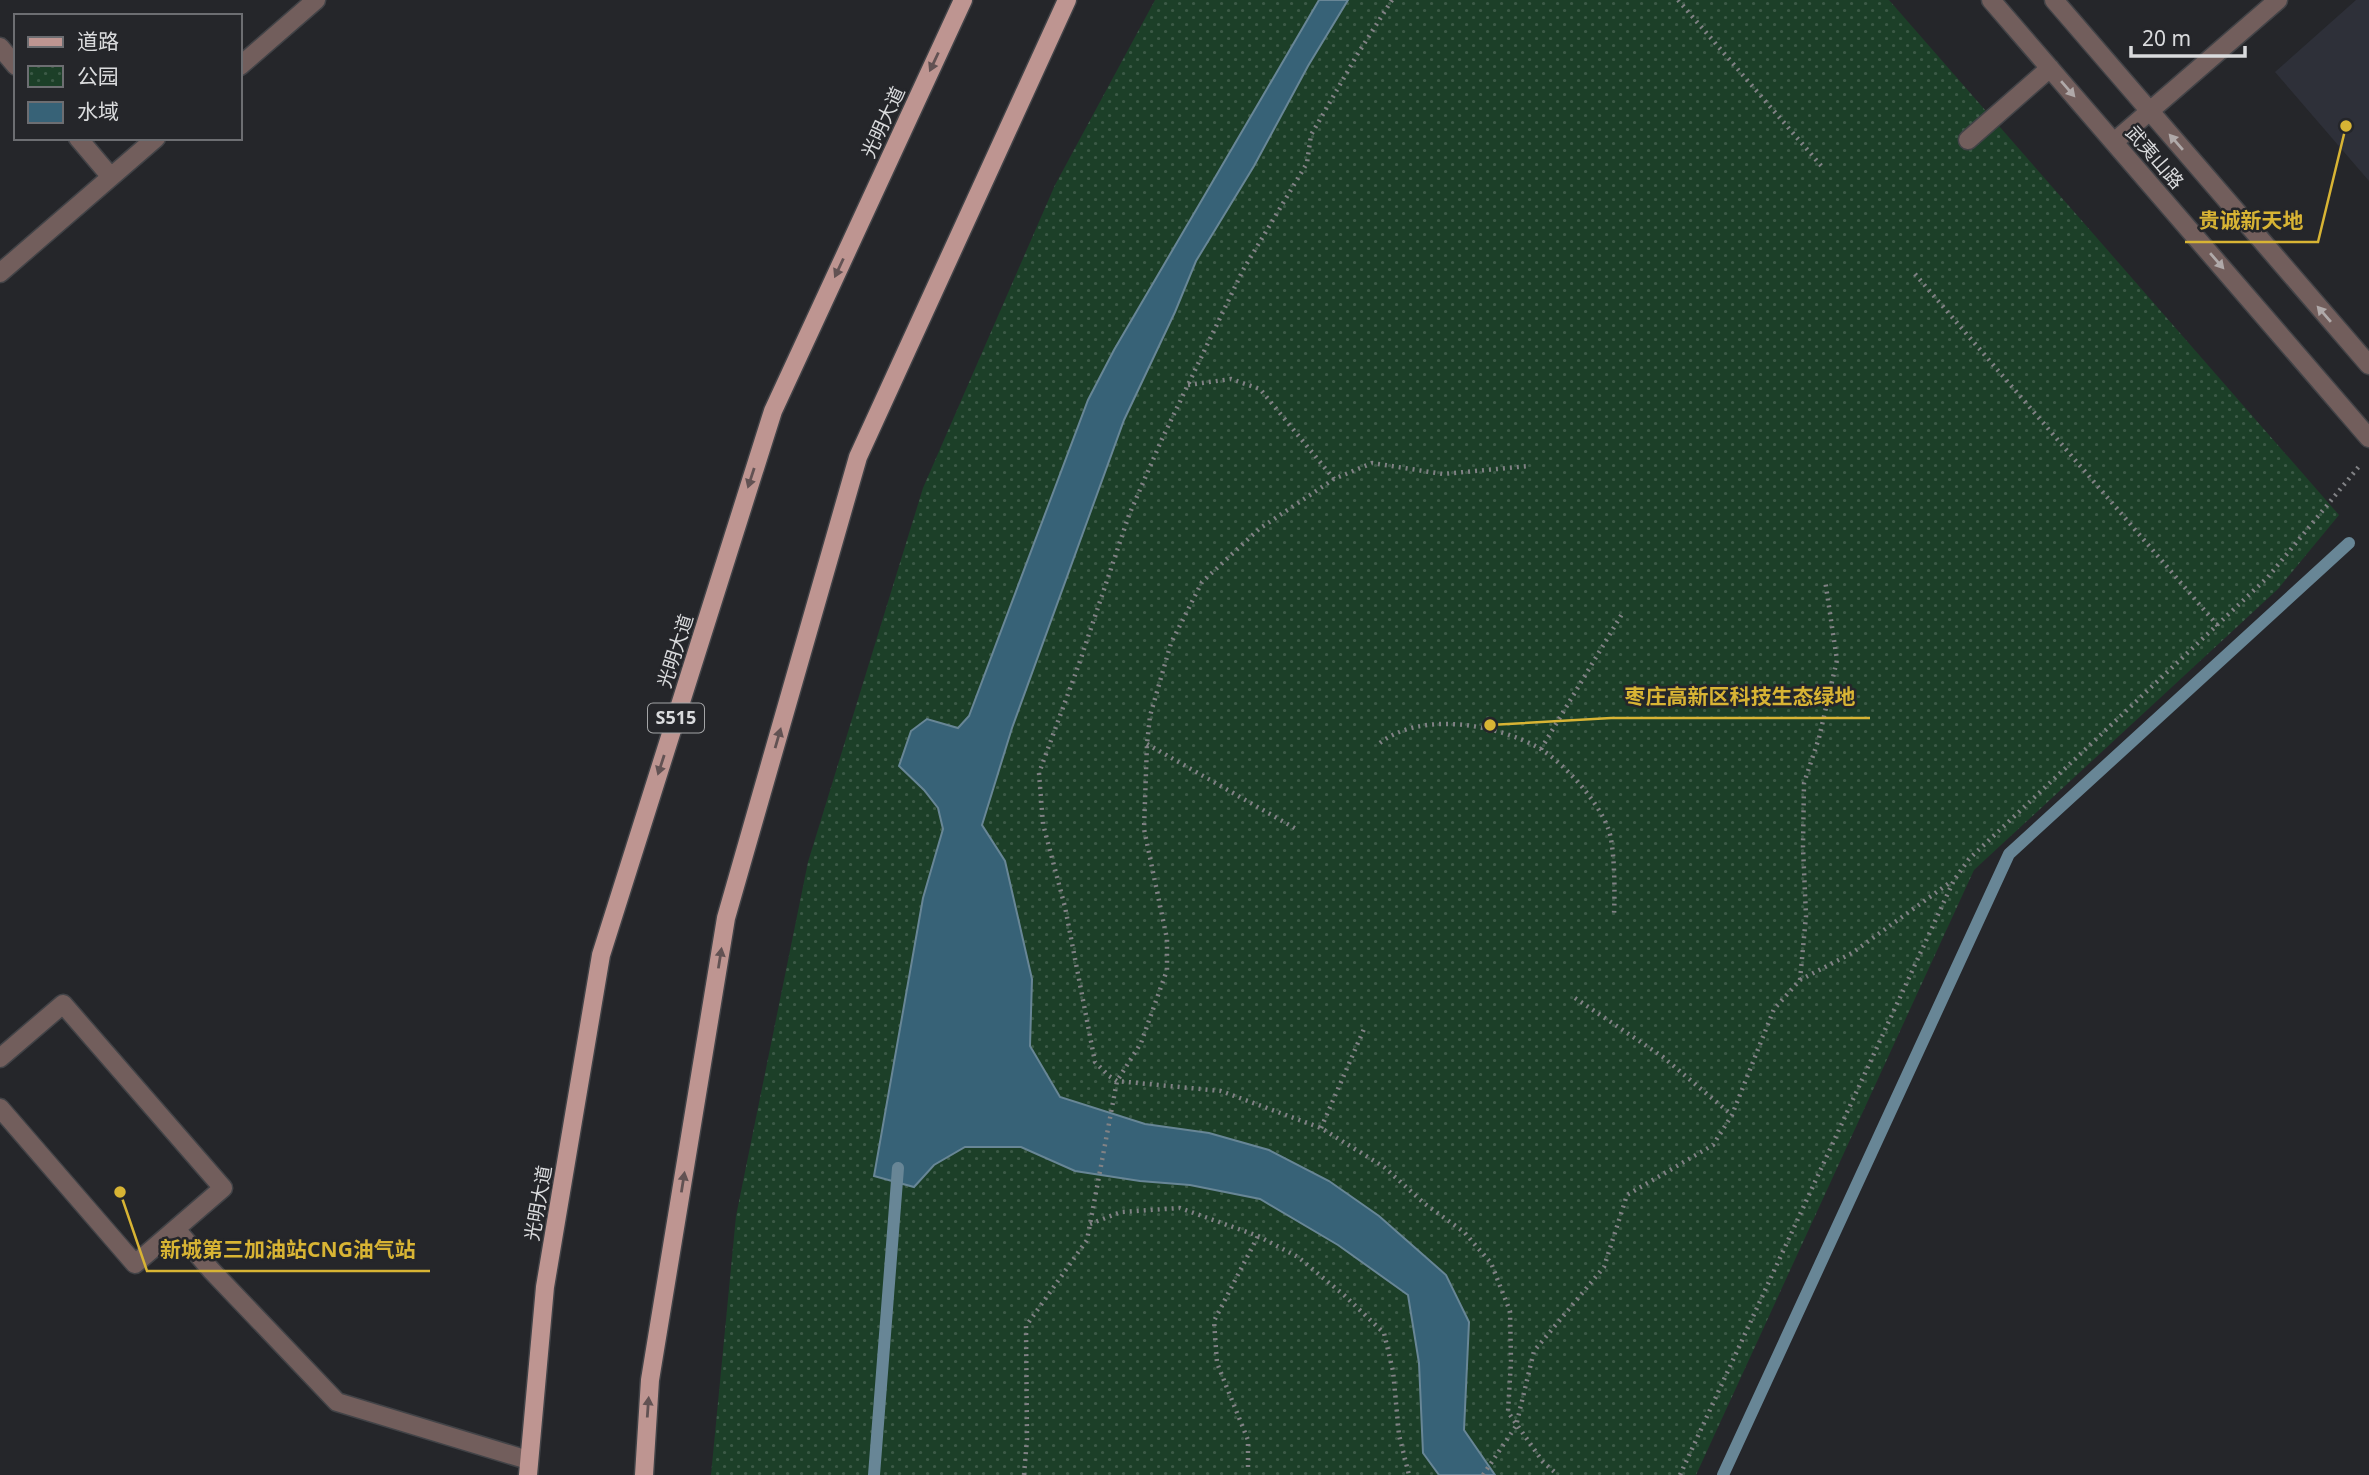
<svg xmlns="http://www.w3.org/2000/svg" width="2369" height="1475" viewBox="0 0 2369 1475" font-family="'Noto Sans','Noto Sans SC',sans-serif">
  <defs>
    <pattern id="park-dots" width="8" height="8" patternUnits="userSpaceOnUse" patternTransform="scale(1.75)"><rect width="8" height="8" fill="#1c3f28"/><path d="M2 2h.1M6 6h.1" fill="none" stroke="#3c5a47" stroke-width="1.8" stroke-linecap="round"/></pattern>
  </defs>
  <rect width="100%" height="100%" fill="#25262a"/>
  <path fill="#2e3039" d="M 2356,0 L 2369,0 L 2369,181 L 2275,72 Z"/>
  <path fill="url(#park-dots)" d="M 1155,0 L 1889,0 L 2339,515 L 2278,589 L 1974,870 L 1696,1475 L 711,1475 L 736,1216 L 808,862 L 923,488 L 1055,185 Z"/>
  <path fill="#376277" stroke="#688696" stroke-width="2" d="M 1319,0 L 1348,0 L 1308,66 L 1254,166 L 1196,261 L 1175,312 L 1124,420 L 1012,728 L 982,825 L 1005,861 L 1032,979 L 1030,1046 L 1060,1097 L 1145,1124 L 1209,1133 L 1269,1150 L 1329,1181 L 1379,1216 L 1446,1275 L 1469,1322 L 1464,1430 L 1495,1475 L 1439,1475 L 1423,1453 L 1419,1363 L 1408,1295 L 1338,1245 L 1260,1199 L 1190,1185 L 1140,1181 L 1075,1171 L 1021,1147 L 965,1147 L 934,1165 L 914,1187 L 874,1176 L 923,898 L 943,829 L 938,808 L 924,790 L 899,766 L 911,731 L 927,719 L 958,728 L 969,716 L 1088,400 L 1114,350 Z"/>
  <g fill="none" stroke-linecap="round" stroke-linejoin="round">
    <path stroke="#688696" stroke-width="12" d="M 874,1475 L 898,1168
      M 1723,1475 L 2009,854 L 2349,543"/>
    <g stroke="#424347" stroke-width="21">
      <path id="minor" d="M 1991,0 L 2369,438
        M 2054,0 L 2369,365
        M 0,47 L 16,66
        M 240,66 L 316,0
        M 78,138 L 111,177
        M 1968,140 L 2050,68
        M 2114,142 L 2278,0
        M 0,273 L 156,138
        M 0,1058 L 63,1004 L 223,1188 L 135,1264 L 0,1108
        M 176,1229 L 211,1270 L 337,1402 L 528,1460"/>
    </g>
    <g stroke="#424347" stroke-width="21">
      <path id="major" d="M 528,1475 L 545,1287 L 601,955 L 773,411 L 963,0
        M 644,1475 L 650,1380 L 726,918 L 858,457 L 1067,0"/>
    </g>
    <path stroke="#818285" stroke-width="4.5" stroke-dasharray="2 5" stroke-linecap="butt" d="M 1392,0 L 1357,55 L 1311,135 L 1307,163 L 1243,270 L 1162,439 L 1129,515 L 1079,664 L 1039,773 L 1043,824 L 1065,907 L 1095,1062 L 1109,1076 L 1117,1081 L 1221,1091 L 1321,1128 L 1384,1167 L 1425,1204 L 1464,1232 L 1491,1263 L 1510,1311 L 1511,1361 L 1508,1412 L 1543,1462 L 1558,1475
      M 1678,0 L 1824,169
      M 1915,274 L 2218,626
      M 1188,385 L 1231,379 L 1260,389 L 1334,479
      M 1380,743 C 1421,711 1496,724 1539,748 C 1564,763 1598,801 1608,828 C 1615,845 1615,895 1614,914
      M 1147,744 L 1298,830
      M 1541,749 L 1622,614
      M 1800,980 L 1806,916 L 1803,847 L 1804,783 L 1819,738 L 1837,660 L 1825,580
      M 1575,998 L 1663,1057 L 1732,1115
      M 1321,1128 L 1364,1029
      M 1090,1224 L 1121,1212 L 1180,1208 L 1258,1236 L 1298,1257 L 1345,1296 L 1384,1333 L 1393,1371 L 1399,1435 L 1409,1475
      M 1248,1467 L 1248,1440 L 1217,1363 L 1214,1321 L 1258,1236
      M 1024,1475 L 1027,1439 L 1026,1326 L 1087,1240 L 1117,1081 L 1141,1043 L 1167,970 L 1167,939 L 1144,829 L 1147,744 L 1150,716 L 1171,643 L 1202,582 L 1259,529 L 1334,479 L 1372,463 L 1443,474 L 1529,466
      M 1483,1475 L 1516,1426 L 1534,1351 L 1604,1267 L 1627,1195 L 1713,1145 L 1732,1115 L 1774,1009 L 1800,980 L 1852,953 L 1952,881
      M 1680,1475 L 1954,880 L 1969,859 L 2268,577 L 2361,464"/>
    <use href="#minor" stroke="#725e5c" stroke-width="18"/>
    <use href="#major" stroke="#be9591" stroke-width="18"/>
  </g>
  <defs><path id="oneway-solid" d="M-6-.8H1V-3.2L6.5 0L1 3.2V.8H-6Z" transform="scale(1.75)"/></defs>
  <g fill="#625253">
    <use href="#oneway-solid" transform="translate(934 62) rotate(115)"/>
    <use href="#oneway-solid" transform="translate(839 268) rotate(115)"/>
    <use href="#oneway-solid" transform="translate(751 478) rotate(108)"/>
    <use href="#oneway-solid" transform="translate(778 738) rotate(-74)"/>
    <use href="#oneway-solid" transform="translate(661 765) rotate(108)"/>
    <use href="#oneway-solid" transform="translate(720 958) rotate(-81)"/>
    <use href="#oneway-solid" transform="translate(683 1182) rotate(-81)"/>
    <use href="#oneway-solid" transform="translate(648 1407) rotate(-86)"/>
  </g>
  <g fill="#b0a9a9">
    <use href="#oneway-solid" transform="translate(2068 89) rotate(49)"/>
    <use href="#oneway-solid" transform="translate(2176 142) rotate(-131)"/>
    <use href="#oneway-solid" transform="translate(2217 261) rotate(49)"/>
    <use href="#oneway-solid" transform="translate(2324 314) rotate(-131)"/>
  </g>
  <g text-anchor="middle" stroke-width="5" stroke-linejoin="round" paint-order="stroke">
    <rect fill="#25262a" stroke="#a4a5a7" stroke-width="2" x="648" y="703.5" width="56" height="29" rx="5"/>
    <g font-size="18" font-weight="bold" fill="#dadbdd">
      <text x="676" y="724">S515</text>
    </g>
    <g font-size="19" fill="#dadbdd" stroke="#25262a">
      <text transform="translate(883 122) rotate(-65)" y="7">光明大道</text>
      <text transform="translate(2155 157) rotate(49)" y="7">武夷山路</text>
      <text transform="translate(675 651) rotate(-72)" y="7">光明大道</text>
      <text transform="translate(538 1203) rotate(-80)" y="7">光明大道</text>
    </g>
  </g>
  <path fill="none" stroke="#d8b434" stroke-width="2.5" d="M2346 126L2318 242H2185M1490 725L1611 718H1870M120 1192L147 1271H430"/>
  <g fill="#d8b434" stroke="#25262a" stroke-width="2.5">
    <circle cx="2346" cy="126" r="7"/>
    <circle cx="1490" cy="725" r="7"/>
    <circle cx="120" cy="1192" r="7"/>
  </g>
  <g font-size="21" text-anchor="middle" font-weight="bold" fill="#d8b434" stroke="#25262a" stroke-width="5" stroke-linejoin="round" paint-order="stroke">
    <text x="2251" y="228">贵诚新天地</text>
    <text x="1740" y="704">枣庄高新区科技生态绿地</text>
    <text x="288" y="1257">新城第三加油站CNG油气站</text>
  </g>
  <rect x="14" y="14" width="228" height="126" fill="#25262a" stroke="#6d6e72" stroke-width="2"/>
  <rect x="28" y="37" width="35" height="10" fill="#be9591" stroke="#6d6e72" stroke-width="2"/>
  <text x="77" y="49" font-size="21" fill="#dadbdd">道路</text>
  <rect x="28" y="66" width="35" height="21" fill="url(#park-dots)" stroke="#6d6e72" stroke-width="2"/>
  <text x="77" y="84" font-size="21" fill="#dadbdd">公园</text>
  <rect x="28" y="102" width="35" height="21" fill="#376277" stroke="#6d6e72" stroke-width="2"/>
  <text x="77" y="119" font-size="21" fill="#dadbdd">水域</text>
  <path d="M2131 46v10h114v-10" fill="none" stroke="#dadbdd" stroke-width="3.5"/>
  <text x="2142" y="46" font-size="21" fill="#dadbdd" stroke="#25262a" stroke-width="5" paint-order="stroke">20 m</text>
</svg>
